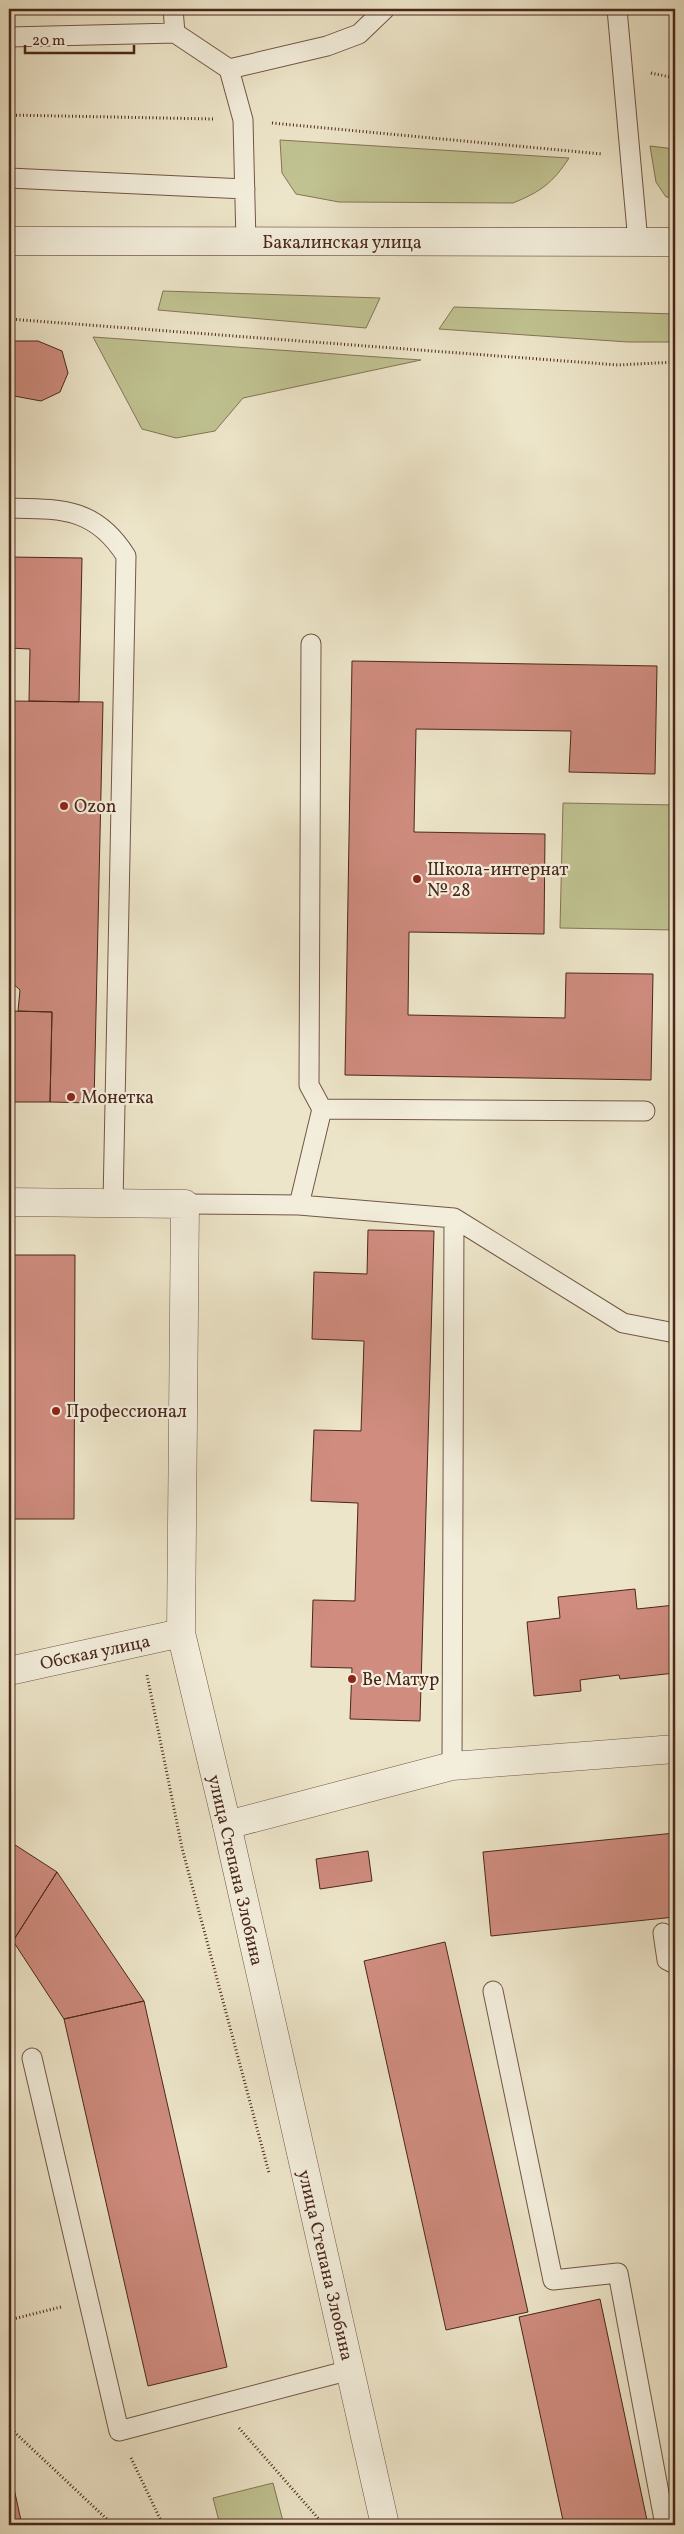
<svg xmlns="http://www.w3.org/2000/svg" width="684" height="2534" viewBox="0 0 684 2534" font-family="Vollkorn,serif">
  <rect width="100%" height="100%" fill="#ede5c9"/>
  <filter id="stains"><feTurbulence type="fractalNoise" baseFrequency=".004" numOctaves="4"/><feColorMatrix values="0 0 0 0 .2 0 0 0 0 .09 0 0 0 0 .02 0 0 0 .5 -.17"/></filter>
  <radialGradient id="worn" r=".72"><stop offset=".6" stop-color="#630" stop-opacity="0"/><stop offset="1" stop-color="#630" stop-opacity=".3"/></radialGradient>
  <path fill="#c0c291" stroke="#857456" d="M 280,140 L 569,158 C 553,183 540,192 513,203 L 339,202 L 296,194 L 282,173 Z
    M 650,146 L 675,149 L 675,197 L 666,197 L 656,182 Z
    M 163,291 L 380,298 L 366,328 L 158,310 Z
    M 454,307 L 675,314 L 675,342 L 628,342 L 439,329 Z
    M 93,337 L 421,360 L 243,398 L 215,431 L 176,438 L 142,429 Z
    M 563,803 L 675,805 L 675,930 L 560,928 Z
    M 273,2483 L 284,2525 L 220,2525 L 213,2498 Z"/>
  <path fill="#cf8c7f" stroke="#4a271a" d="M 9,341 L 38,341 L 62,351 L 68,373 L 60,392 L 41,401 L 9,395 Z
    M 9,557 L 82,558 L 79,702 L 29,701 L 30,649 L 9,648 Z
    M 352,661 L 657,666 L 655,774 L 569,772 L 571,731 L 416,729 L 414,832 L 545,834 L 544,934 L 409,932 L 408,1015 L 565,1018 L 566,973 L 653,974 L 651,1080 L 345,1075 Z
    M 9,701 L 103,702 L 94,1103 L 50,1102 L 52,1012 L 18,1011 L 20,990 L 9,980 Z
    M 9,1011 L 52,1012 L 50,1102 L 9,1102 Z
    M 368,1230 L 434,1231 L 420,1721 L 350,1719 L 352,1668 L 311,1667 L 313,1600 L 355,1601 L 358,1503 L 311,1501 L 314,1430 L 361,1431 L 364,1341 L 312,1339 L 314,1272 L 367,1274 Z
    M 9,1255 L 75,1255 L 74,1519 L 12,1519 L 11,1536 L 9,1536 Z
    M 635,1589 L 637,1609 L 675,1605 L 675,1673 L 620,1679 L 619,1675 L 580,1680 L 581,1691 L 534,1696 L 527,1622 L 560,1618 L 558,1597 Z
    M 675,1833 L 675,1917 L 491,1936 L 483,1852 Z
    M 9,1841 L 57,1872 L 13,1941 L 9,1939 Z
    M 368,1851 L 372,1881 L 320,1889 L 316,1859 Z
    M 57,1872 L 144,2001 L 64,2019 L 13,1941 Z
    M 445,1942 L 528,2312 L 446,2330 L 364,1961 Z
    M 144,2001 L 227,2367 L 148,2386 L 64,2019 Z
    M 600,2299 L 648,2525 L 564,2525 L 519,2317 Z
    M 11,2475 L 22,2525 L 9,2525 L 9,2476 Z"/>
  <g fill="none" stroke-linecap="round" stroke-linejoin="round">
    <g stroke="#735646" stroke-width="21">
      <path id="service" d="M 173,9 L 175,33 L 229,69 L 243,120 L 246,242
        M 617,9 L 638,242
        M 9,37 L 175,33
        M 229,69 L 327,46 L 359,34 L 385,9
        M 9,178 L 245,189
        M 9,508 C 61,509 95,507 126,556 L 113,1203
        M 311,644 L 309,1085 L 322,1109
        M 185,1204 L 299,1205 L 454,1218 L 623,1323 L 675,1333
        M 299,1205 L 322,1109 L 645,1111
        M 452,1766 L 454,1218
        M 663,1933 L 667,1960 L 675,1964
        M 493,1991 L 553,2280 L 618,2273 L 665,2525
        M 32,2058 L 119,2431 L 350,2370"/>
    </g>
    <g stroke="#735646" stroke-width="29">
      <path id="minor" d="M 227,1825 L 452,1766 L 675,1749"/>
    </g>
    <g stroke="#735646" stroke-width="29">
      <path id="tertiary" d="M 9,1202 L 185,1204 L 181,1633 L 227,1825 L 385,2525
        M 9,1671 L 181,1633"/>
    </g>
    <g stroke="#4a271a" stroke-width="29">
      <path id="secondary" d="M 9,241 L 675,242"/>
    </g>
    <path stroke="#4a271a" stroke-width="3" stroke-dasharray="1 2.5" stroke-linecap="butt" d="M 651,73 L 675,78
      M 9,115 L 214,119
      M 272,123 L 602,154
      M 9,319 L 618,365 L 675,362
      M 147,1675 L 182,1848 L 269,2173
      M 9,2320 L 61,2307
      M 9,2427 L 113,2525
      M 239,2428 L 324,2525
      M 131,2458 L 163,2525"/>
    <use href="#service" stroke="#f3eedc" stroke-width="19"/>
    <use href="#minor" stroke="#f3eedc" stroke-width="28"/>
    <use href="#tertiary" stroke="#f3eedc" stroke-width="28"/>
    <use href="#secondary" stroke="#f3eedc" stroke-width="28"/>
  </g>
  <g fill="#8f2418" stroke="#f3eedc" stroke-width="2">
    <circle cx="64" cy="806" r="5"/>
    <circle cx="417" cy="879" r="5"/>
    <circle cx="71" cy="1097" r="5"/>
    <circle cx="56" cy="1411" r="5"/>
    <circle cx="352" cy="1679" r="5"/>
  </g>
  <g text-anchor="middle" stroke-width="4.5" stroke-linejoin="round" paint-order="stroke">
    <g font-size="18" fill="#4a271a" stroke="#f3eedc">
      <text x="342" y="248">Бакалинская улица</text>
      <text transform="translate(95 1652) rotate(-12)" y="6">Обская улица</text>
      <text transform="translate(236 1870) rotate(77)" y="6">улица Степана Злобина</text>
      <text transform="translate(326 2265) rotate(77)" y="6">улица Степана Злобина</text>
    </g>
    <g font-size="18" fill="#4a271a" stroke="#f3eedc" text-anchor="start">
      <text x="74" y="812">Ozon</text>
      <text x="427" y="875">Школа-интернат<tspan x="427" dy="21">№ 28</tspan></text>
      <text x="81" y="1103">Монетка</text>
      <text x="66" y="1417">Профессионал</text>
      <text x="362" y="1685">Be Матур</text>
    </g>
  </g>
  <rect width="684" height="2534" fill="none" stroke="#ede5c9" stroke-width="30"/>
  <rect x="10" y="10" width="664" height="2514" fill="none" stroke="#4a271a" stroke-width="2.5"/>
  <rect x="15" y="15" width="654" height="2504" fill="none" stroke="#4a271a"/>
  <path d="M25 45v8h109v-8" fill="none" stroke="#4a271a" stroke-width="2.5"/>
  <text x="32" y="45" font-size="15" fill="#4a271a" stroke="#f3eedc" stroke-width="4" paint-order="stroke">20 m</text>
  <rect width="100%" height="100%" filter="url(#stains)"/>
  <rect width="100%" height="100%" fill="url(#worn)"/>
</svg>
